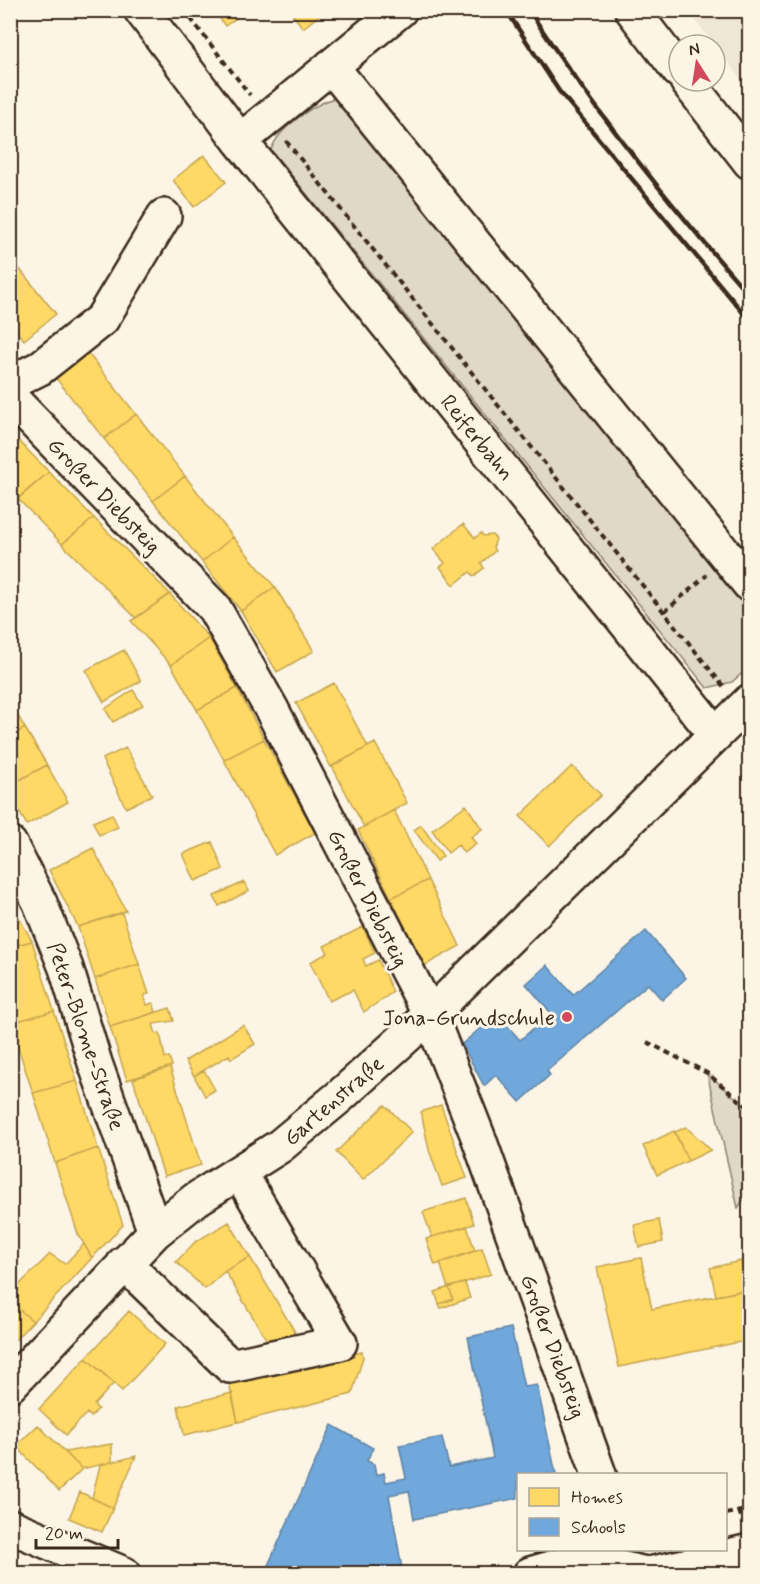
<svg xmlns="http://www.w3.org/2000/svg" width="760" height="1584" viewBox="0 0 760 1584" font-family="Mynerve,sans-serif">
  <rect width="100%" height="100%" fill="#fcf5e5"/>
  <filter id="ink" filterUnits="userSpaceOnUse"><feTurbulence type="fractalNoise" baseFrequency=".0167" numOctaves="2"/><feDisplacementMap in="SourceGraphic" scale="12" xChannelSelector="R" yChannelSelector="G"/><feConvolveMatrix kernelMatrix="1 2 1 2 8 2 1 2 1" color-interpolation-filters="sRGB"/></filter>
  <g filter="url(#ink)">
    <path fill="#eee6d6" d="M 688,11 L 749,11 L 749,89 Z"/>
    <path fill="#e0d8c8" stroke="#8e8173" stroke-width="1.5" d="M 343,96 L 749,593 L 749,667 L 732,682 L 707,688 L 271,150 C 279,127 318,100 343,96 Z
      M 707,1073 L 749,1109 L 749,1191 L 738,1208 Z"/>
    <path fill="#ffd966" stroke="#c4a450" stroke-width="1.5" d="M 214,10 L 248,10 L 225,26 Z
      M 289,10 L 326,10 L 303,28 Z
      M 204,155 L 226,182 L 194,207 L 173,180 Z
      M 14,262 L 56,314 L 24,340 L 10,324 L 10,265 Z
      M 87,352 L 136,414 L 104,439 L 55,377 Z
      M 136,414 L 185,476 L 153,501 L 104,439 Z
      M 10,432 L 49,472 L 18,498 L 10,490 Z
      M 49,472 L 94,518 L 62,544 L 18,499 Z
      M 185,476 L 233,537 L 202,562 L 153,501 Z
      M 94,518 L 170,594 L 136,618 L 62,544 Z
      M 463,524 L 475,538 L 481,533 L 483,536 L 492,535 L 496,539 L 493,548 L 495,551 L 481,563 L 484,568 L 474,576 L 470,572 L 454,585 L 440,567 L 445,563 L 433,549 Z
      M 233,537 L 275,587 L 241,611 L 202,562 Z
      M 275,587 L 314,651 L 277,672 L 241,611 Z
      M 170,594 L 209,638 L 171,665 L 131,621 Z
      M 209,638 L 237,688 L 197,710 L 171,665 Z
      M 124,650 L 141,681 L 104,702 L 86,670 Z
      M 334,683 L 368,747 L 331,767 L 296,703 Z
      M 237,688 L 264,739 L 224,760 L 197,710 Z
      M 133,690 L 143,705 L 113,722 L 105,709 Z
      M 10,702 L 25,728 L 10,736 Z
      M 25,728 L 47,765 L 10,785 L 10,736 Z
      M 264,739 L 315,833 L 275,855 L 224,760 Z
      M 375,743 L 407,803 L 364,827 L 332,766 Z
      M 126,748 L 152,795 L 126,808 L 102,759 Z
      M 47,765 L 68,802 L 27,825 L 10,797 L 10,785 Z
      M 572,766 L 601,795 L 549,846 L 520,816 Z
      M 466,805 L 482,829 L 471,837 L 476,844 L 464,853 L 458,845 L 448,853 L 432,830 Z
      M 394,810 L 428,880 L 391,898 L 358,830 Z
      M 112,814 L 118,827 L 99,835 L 93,822 Z
      M 421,825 L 443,856 L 437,861 L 414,830 Z
      M 212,842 L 223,869 L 195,881 L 183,854 Z
      M 93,848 L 126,911 L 78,927 L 49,870 Z
      M 428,880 L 460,946 L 424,966 L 391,898 Z
      M 244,882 L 249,891 L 219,906 L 214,896 Z
      M 10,901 L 32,941 L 10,947 Z
      M 122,913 L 139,964 L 95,979 L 78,927 Z
      M 363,927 L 375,953 L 363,959 L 366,966 L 378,960 L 393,992 L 364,1012 L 353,990 L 329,1001 L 310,962 L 328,953 L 324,946 Z
      M 32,941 L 54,1011 L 10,1023 L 10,947 Z
      M 139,964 L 149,994 L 144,995 L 147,1005 L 153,1003 L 156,1012 L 110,1027 L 95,979 Z
      M 170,1008 L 174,1021 L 153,1024 L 156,1034 L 160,1033 L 165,1058 L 169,1057 L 172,1066 L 127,1080 L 110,1027 Z
      M 54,1011 L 77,1081 L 33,1093 L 10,1023 Z
      M 243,1025 L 255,1044 L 231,1059 L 229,1055 L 194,1076 L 185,1061 Z
      M 170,1067 L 201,1165 L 164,1176 L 133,1079 Z
      M 204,1070 L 215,1090 L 205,1096 L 194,1076 Z
      M 77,1081 L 98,1148 L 55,1163 L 33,1093 Z
      M 385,1105 L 412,1132 L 363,1180 L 336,1152 Z
      M 441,1105 L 467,1178 L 442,1186 L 429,1150 L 421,1112 Z
      M 686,1127 L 711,1150 L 688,1161 L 675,1132 Z
      M 674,1131 L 688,1161 L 657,1175 L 643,1146 Z
      M 98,1148 L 123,1225 L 92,1258 L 78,1234 L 55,1163 Z
      M 466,1198 L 474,1224 L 432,1237 L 423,1212 Z
      M 659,1220 L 663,1242 L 639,1247 L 634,1225 Z
      M 229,1222 L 250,1257 L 225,1271 L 205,1289 L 176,1262 L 195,1242 Z
      M 467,1226 L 475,1251 L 435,1265 L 426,1239 Z
      M 10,1241 L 16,1254 L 10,1256 Z
      M 84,1244 L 92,1258 L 33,1321 L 10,1302 L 10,1294 L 50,1254 L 65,1264 Z
      M 482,1248 L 491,1274 L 448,1288 L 440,1263 Z
      M 250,1257 L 295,1332 L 271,1347 L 225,1271 Z
      M 641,1258 L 652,1309 L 750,1289 L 750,1340 L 619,1367 L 597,1267 Z
      M 741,1261 L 747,1290 L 716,1296 L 710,1268 Z
      M 465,1283 L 470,1298 L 441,1308 L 439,1304 L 453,1299 L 449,1287 Z
      M 449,1287 L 453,1299 L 439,1304 L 435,1292 Z
      M 10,1302 L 33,1321 L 10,1345 Z
      M 129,1311 L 165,1344 L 122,1391 L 86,1358 Z
      M 362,1352 L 363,1357 L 352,1394 L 238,1422 L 229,1383 Z
      M 86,1358 L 114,1383 L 94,1405 L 98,1409 L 91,1417 L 87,1413 L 66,1435 L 39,1409 Z
      M 232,1393 L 238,1422 L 184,1435 L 178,1406 Z
      M 38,1425 L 82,1469 L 59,1491 L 16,1446 Z
      M 112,1444 L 112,1462 L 82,1469 L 65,1452 Z
      M 136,1456 L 113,1508 L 92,1498 L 100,1465 Z
      M 80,1492 L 113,1508 L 102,1532 L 69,1518 Z"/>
    <path fill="#6fa8dc" stroke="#5f82a3" stroke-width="1.5" d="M 646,931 L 686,978 L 662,1000 L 648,984 L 547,1071 L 550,1075 L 520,1102 L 496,1075 L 484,1086 L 462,1044 L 497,1014 L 520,1040 L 551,1013 L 526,984 L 547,965 L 573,995 Z
      M 511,1328 L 524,1387 L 537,1385 L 556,1474 L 518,1474 L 518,1498 L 414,1519 L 409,1491 L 389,1495 L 403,1574 L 264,1574 L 332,1425 L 373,1448 L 367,1461 L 374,1464 L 376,1475 L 384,1473 L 386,1482 L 406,1478 L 399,1445 L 442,1437 L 449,1467 L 493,1458 L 468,1337 Z"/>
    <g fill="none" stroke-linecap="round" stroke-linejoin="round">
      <g stroke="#3b2a1e" stroke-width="38">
        <path id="minor" d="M 141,10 L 240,141 L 715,734
          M 632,10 L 679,71
          M 331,66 L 750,585
          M 687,81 L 750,162
          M 240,141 L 400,10
          M 10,383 L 40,368 L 102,319 L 164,216
          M 10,397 L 214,608 L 272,710 L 430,1015 L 479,1139 L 599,1474
          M 10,844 L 40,903 L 66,968 L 95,1063 L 155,1232
          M 124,1263 L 230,1366 L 340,1343 L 240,1173
          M 10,1385 L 155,1232 L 195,1200 L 280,1146 L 339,1097 L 430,1015 L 750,701
          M 10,1526 L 124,1574
          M 582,1559 L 646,1574
          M 530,1574 L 582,1559 L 600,1550
          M 649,1574 L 750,1551"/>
      </g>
      <path stroke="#3b2a1e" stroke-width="4" stroke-dasharray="6 4.5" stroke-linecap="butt" d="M 184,10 L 250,95
        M 286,141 L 724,687
        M 664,612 L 707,575
        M 647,1042 L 707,1073 L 750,1109
        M 739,1511 L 743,1523
        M 726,1514 L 750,1509"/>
      <use href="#minor" stroke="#fcf5e5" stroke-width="33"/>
      <path stroke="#3b2a1e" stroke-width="4.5" d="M 506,10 L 559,91 L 750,321
        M 529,10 C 595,112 671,205 750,296"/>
    </g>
  </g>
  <circle fill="#d1495b" stroke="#fcf5e5" stroke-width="2" cx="567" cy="1017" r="6"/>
  <g text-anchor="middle" stroke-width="6" stroke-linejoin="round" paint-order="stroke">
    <g font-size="22" fill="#3b2a1e" stroke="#fcf5e5">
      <text transform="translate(478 437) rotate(51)" y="8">Reiferbahn</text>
      <text transform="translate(105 495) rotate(46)" y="8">Großer Diebsteig</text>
      <text transform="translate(369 898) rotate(63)" y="8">Großer Diebsteig</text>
      <text transform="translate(87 1036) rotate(71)" y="8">Peter-Blome-Straße</text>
      <text transform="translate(333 1100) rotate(-41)" y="8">Gartenstraße</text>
      <text transform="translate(554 1346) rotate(70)" y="8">Großer Diebsteig</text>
    </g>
    <g font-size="22" fill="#3b2a1e" stroke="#fcf5e5" text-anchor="end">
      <text x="555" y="1025">Jona-Grundschule</text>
    </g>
  </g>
  <rect width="760" height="1584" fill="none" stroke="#fcf5e5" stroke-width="36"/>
  <rect x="18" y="18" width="724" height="1548" fill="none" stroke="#3b2a1e" stroke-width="2" filter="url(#ink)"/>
  <rect x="517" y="1473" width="210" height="78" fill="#fcf5e5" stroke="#afa495" stroke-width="1.5"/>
  <rect x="529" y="1488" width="30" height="18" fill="#ffd966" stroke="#afa495" stroke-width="1.5"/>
  <text x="571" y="1503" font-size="18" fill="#3b2a1e">Homes</text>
  <rect x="529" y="1518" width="30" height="18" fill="#6fa8dc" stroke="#afa495" stroke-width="1.5"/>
  <text x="571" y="1533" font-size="18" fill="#3b2a1e">Schools</text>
  <g transform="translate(697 63) rotate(348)"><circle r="28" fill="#fcf5e5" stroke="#afa495" stroke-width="1.5"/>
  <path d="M0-4.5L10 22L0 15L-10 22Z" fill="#d1495b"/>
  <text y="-9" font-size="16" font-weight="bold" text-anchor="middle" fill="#3b2a1e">N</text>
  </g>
  <path d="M36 1539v9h82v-9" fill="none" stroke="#3b2a1e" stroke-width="3"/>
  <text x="45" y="1539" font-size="18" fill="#3b2a1e" stroke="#fcf5e5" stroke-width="4.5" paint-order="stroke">20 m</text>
</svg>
